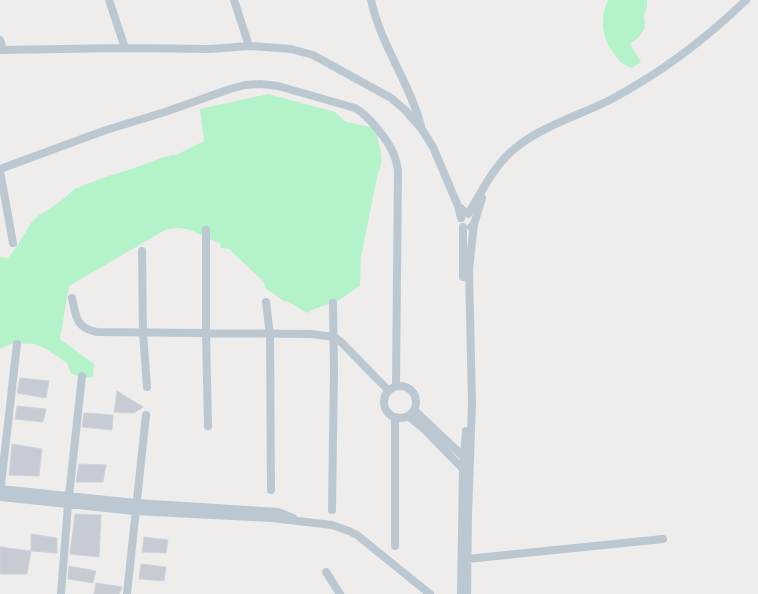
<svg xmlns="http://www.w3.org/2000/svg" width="758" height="594" viewBox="0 0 758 594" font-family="'Sofia Sans Condensed',sans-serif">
  <rect width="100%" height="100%" fill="#efecec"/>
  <path fill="#b4f3c9" d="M 608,0 L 647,0 L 647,6 L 644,17 L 645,27 L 639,37 L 630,44 L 641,62 L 632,68 C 628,66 622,64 619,60 C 603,43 598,21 608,0 Z
    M 268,94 L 335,112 L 346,122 L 375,128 C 378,143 386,159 378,173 L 361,257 L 360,286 C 353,289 347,296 339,300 C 329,305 317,306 307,313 L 289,302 L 284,301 L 265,288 L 264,282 L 229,249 L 221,248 L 220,243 C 198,236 189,223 165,230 L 69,286 L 60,339 L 94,364 L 93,377 L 81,378 L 71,373 L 67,363 L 46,349 L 34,344 L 13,343 L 0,349 L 0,257 L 8,258 L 19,243 L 31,223 L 39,215 L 48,210 L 66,197 L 74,189 L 105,177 L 129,170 L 161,158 L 173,155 L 174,156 L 204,141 L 200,109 Z"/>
  <path fill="#c7cbd3" stroke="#cfd3d9" d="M 20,378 L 49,381 L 46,398 L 17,393 Z
    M 117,391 L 143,407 L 134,413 L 114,412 Z
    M 17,406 L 46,409 L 43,422 L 15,419 Z
    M 84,413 L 113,415 L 112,430 L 82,427 Z
    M 12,444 L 42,449 L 39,476 L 9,475 Z
    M 79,464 L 106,465 L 103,482 L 76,482 Z
    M 75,514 L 101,515 L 99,557 L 70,554 Z
    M 31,534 L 57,538 L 57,553 L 31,551 Z
    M 144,537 L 168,540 L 166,553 L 142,552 Z
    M 0,547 L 31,551 L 27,574 L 0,574 Z
    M 141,564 L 166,567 L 164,581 L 139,579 Z
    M 69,566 L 96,571 L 93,583 L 68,579 Z
    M 96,583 L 122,587 L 122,588 L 119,594 L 94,594 Z"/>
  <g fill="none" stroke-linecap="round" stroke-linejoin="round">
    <path stroke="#bbc8d1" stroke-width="8" d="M 109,0 L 125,48
      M 234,0 L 249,46
      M 371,0 C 381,46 409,81 421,126
      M 0,40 L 3,50
      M 0,50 L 125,48 L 210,49 L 249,46 L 291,49 L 313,55 L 391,98 L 405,110 L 421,128 L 433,147 L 458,206 L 461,218
      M 0,169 L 106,130 L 165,112 L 230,89 L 245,85 L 261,84 L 278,86 L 355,108 C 368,115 389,141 394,155 C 396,160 397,165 398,170 L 396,386
      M 0,171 L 13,243
      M 458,206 L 468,214 C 482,192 493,167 513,150 C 541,126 578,116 610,100 C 659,74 706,39 746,0
      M 463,227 L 463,277
      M 471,227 L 474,224 L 482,198
      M 206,230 L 206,333 L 208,426
      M 142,251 L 143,333 L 147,387
      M 72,298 C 76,317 76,328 97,332 L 311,334 L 334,337 L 340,341 L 388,390
      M 266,302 L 270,335 L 271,490
      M384 402a16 16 0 1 1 32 0a16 16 0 1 1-32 0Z
      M 414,410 L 467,460
      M 408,416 L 424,429 L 465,471
      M 0,489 L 136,503 L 278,512 L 293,518
      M 0,494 L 17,344
      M 0,497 L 135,511 L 272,518 L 332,525 L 349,531 L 357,535 L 430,594
      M 332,510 L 334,369 L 333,303
      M 395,546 L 395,417
      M 467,559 L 663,539
      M 326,572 L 340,594
      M 61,594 L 68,505 L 82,376
      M 127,594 L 146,415
      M 461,594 L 463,469 L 466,431
      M 467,594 L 468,515 L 472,404 L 469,269 L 474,224"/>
  </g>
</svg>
